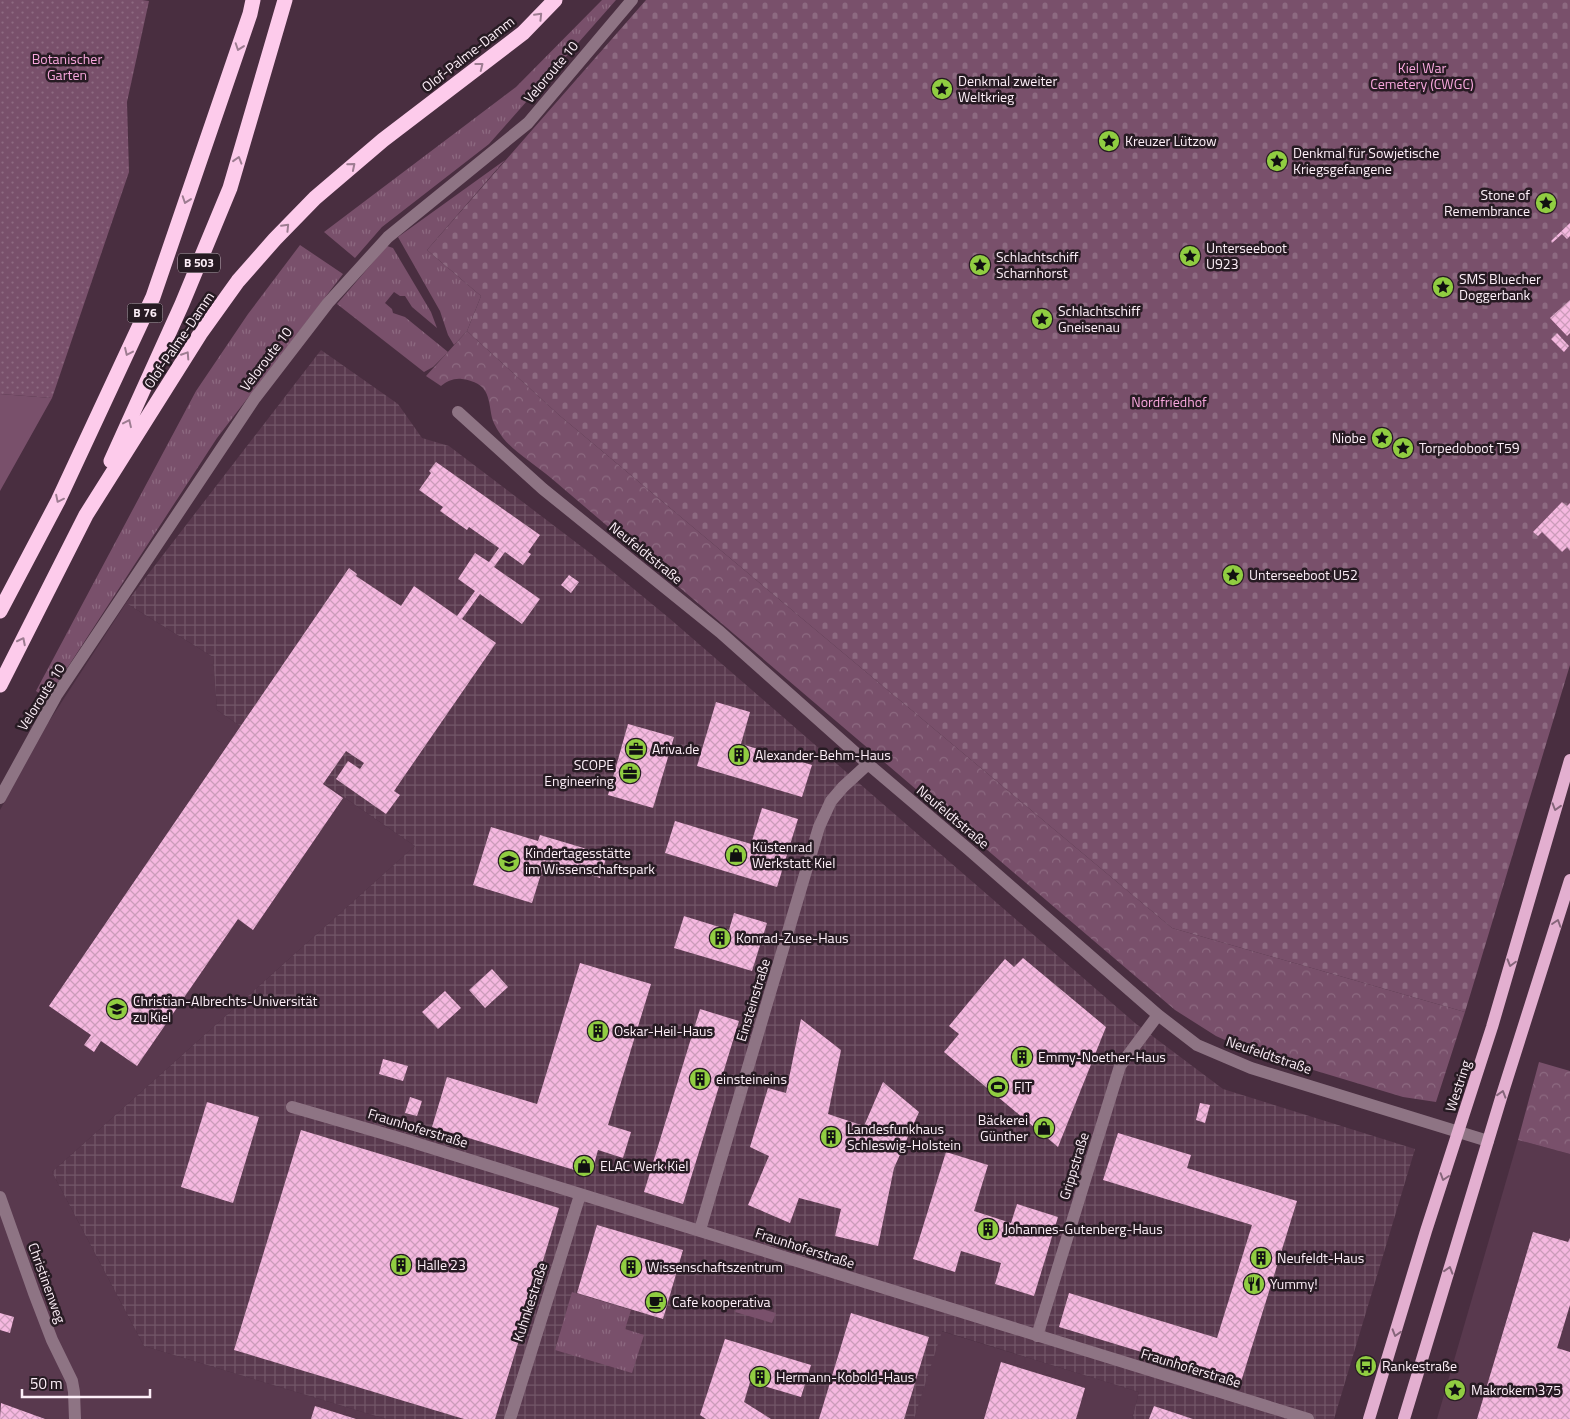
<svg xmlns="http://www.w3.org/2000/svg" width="1570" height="1419" viewBox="0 0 1570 1419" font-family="'Titillium Web',sans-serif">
  <defs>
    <pattern id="industrial-grid" width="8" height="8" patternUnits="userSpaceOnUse" patternTransform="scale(1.25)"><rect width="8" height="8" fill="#59394e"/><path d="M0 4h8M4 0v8" fill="none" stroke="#725668"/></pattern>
    <pattern id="grass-tufts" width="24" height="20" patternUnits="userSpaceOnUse" patternTransform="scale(1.25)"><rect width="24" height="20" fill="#79506b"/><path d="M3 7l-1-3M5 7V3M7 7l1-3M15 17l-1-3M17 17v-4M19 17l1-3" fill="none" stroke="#8d6a81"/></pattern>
    <pattern id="forest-crowns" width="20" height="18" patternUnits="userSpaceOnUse" patternTransform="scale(1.25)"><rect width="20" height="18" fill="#79506b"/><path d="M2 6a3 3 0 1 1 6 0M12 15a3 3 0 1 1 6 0" fill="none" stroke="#8d6a81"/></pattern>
    <pattern id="cemetery-stones" width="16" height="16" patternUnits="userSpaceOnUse" patternTransform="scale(1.25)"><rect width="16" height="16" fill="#79506b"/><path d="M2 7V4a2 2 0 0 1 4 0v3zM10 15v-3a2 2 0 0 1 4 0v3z" fill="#8d6a81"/></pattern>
    <pattern id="garden-dots" width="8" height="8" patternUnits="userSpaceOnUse" patternTransform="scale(1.25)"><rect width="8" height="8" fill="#79506b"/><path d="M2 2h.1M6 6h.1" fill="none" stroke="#8d6a81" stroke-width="1.8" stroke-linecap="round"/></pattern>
    <pattern id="building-cross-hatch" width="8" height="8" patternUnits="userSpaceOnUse" patternTransform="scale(1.25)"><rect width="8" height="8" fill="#f5b8e0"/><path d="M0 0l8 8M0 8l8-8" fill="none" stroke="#cb9cba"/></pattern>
  </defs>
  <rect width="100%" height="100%" fill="#492e40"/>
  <path fill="#59394e" d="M 126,603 L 213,657 L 217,710 L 415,846 L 52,1172 L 144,1346 L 386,1419 L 0,1419 L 0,810 L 48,723 Z
    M 1518,1140 L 1570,1154 L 1570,1419 L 1437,1419 Z
    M 941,1331 L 1139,1392 L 1132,1419 L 914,1419 Z"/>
  <path fill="url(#industrial-grid)" d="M 321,350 L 398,404 L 422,438 L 449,446 L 590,553 L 669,618 L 1135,1023 L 1223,1089 L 1415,1149 L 1334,1419 L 1132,1419 L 1139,1392 L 942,1331 L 914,1419 L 386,1419 L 144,1346 L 52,1172 L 415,846 L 217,710 L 213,657 L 126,603 Z"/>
  <path fill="url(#grass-tufts)" d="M 602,0 L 616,0 L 489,144 L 382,227 L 355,258 L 324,232 L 516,87 Z
    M 505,160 L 427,250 L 481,296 L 467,331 L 454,345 L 448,335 L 440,311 L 398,237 Z
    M 300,245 L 343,274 L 217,438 L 47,699 L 36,691 L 196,391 L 248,314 Z
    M 387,246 L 393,248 L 431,312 L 437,328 L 412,307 L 405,296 L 400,296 L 394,292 L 385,303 L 392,309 L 393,313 L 405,317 L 448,352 L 433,367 L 424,372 L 337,304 Z
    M 572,1292 L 631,1310 L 625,1329 L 644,1335 L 632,1373 L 555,1350 Z"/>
  <path fill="url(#forest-crowns)" d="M 467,331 L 559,415 L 1172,928 L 1465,1012 L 1436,1102 L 1403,1097 L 1247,1050 L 1216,1036 L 1175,1010 L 551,478 C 538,467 513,451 503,438 C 499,432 494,425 492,418 C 488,396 489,383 462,379 C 454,378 447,381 441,386 L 426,376 Z
    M 1539,1062 L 1570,1071 L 1570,1154 L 1518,1140 Z"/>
  <path fill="url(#cemetery-stones)" d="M 646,0 L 1570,0 L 1570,665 L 1465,1012 L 1172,928 L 559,415 L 467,331 L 481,296 L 427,250 Z"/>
  <path fill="url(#garden-dots)" d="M 0,0 L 142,0 L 149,1 L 127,102 L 129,172 L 52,398 L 0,394 Z"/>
  <path fill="#79506b" d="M 0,394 L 52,398 L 0,491 Z
    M 738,1302 L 776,1313 L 772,1323 L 735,1312 Z"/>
  <path fill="url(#building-cross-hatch)" d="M 1570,223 L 1570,236 L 1567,239 L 1562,234 L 1552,243 L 1551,241 Z
    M 1570,300 L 1570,333 L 1567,336 L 1550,318 Z
    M 1557,333 L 1569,346 L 1564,352 L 1551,339 Z
    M 436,462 L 540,535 L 528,552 L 531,554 L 523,565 L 505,552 L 494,567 L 540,599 L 522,624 L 480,594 L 462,619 L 496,643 L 394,791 L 400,795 L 386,814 L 336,779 L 348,761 L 360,769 L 364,763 L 346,751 L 323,784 L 343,798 L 253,930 L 238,919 L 137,1066 L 101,1041 L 94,1052 L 84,1045 L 91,1035 L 49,1006 L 349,568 L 357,574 L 356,576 L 401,606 L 414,586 L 457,616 L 475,591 L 458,579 L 475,553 L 489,562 L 499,548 L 469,527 L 467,530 L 440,511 L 443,507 L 419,490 L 431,473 L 429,471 Z
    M 1562,502 L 1567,506 L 1570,503 L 1570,551 L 1567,547 L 1562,552 L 1542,532 L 1538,536 L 1533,532 Z
    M 569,575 L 579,582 L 571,593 L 561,585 Z
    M 716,702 L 750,712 L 741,744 L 812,765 L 802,797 L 697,766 Z
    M 628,724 L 674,737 L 653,808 L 608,795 Z
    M 762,808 L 798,819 L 777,887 L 665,853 L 675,821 L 751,844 Z
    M 491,827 L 538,841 L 540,835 L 607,855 L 600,878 L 545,861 L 532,903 L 473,885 Z
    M 734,913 L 767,923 L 752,971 L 674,948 L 684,916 L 729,930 Z
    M 1023,958 L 1106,1027 L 1058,1147 L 944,1052 L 959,1034 L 949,1026 L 982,986 L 1005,959 L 1014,967 Z
    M 580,963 L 651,984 L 608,1125 L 631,1132 L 623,1158 L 598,1150 L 591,1175 L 432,1127 L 447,1077 L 537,1104 Z
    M 492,969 L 508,987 L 485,1008 L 469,990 Z
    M 445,991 L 461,1008 L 438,1029 L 422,1012 Z
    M 700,1009 L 739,1021 L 683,1204 L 644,1192 Z
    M 801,1019 L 841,1050 L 828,1114 L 864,1126 L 883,1082 L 919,1112 L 894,1168 L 878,1246 L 835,1236 L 841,1209 L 799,1198 L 790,1223 L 748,1205 L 769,1156 L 750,1147 L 768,1088 L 786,1093 Z
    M 383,1059 L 408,1066 L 403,1081 L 379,1074 Z
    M 410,1097 L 422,1101 L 417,1116 L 405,1113 Z
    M 207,1102 L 259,1117 L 233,1203 L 181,1187 Z
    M 1200,1103 L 1210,1105 L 1205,1123 L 1196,1120 Z
    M 301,1130 L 559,1208 L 495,1419 L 464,1419 L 234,1350 Z
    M 1118,1133 L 1191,1155 L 1187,1168 L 1297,1201 L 1241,1382 L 1059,1327 L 1069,1293 L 1217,1338 L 1252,1225 L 1103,1180 Z
    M 946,1152 L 988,1165 L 974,1211 L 1011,1223 L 1017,1204 L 1058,1217 L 1034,1296 L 995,1284 L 1001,1263 L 961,1251 L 955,1272 L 913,1259 Z
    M 597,1225 L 683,1250 L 663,1319 L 577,1293 Z
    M 1533,1232 L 1568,1242 L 1570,1238 L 1570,1305 L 1557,1348 L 1570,1352 L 1570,1419 L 1477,1419 Z
    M 0,1313 L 14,1317 L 10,1333 L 0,1330 Z
    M 851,1313 L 929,1337 L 904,1419 L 819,1419 Z
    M 725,1339 L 811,1365 L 801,1397 L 750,1382 L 744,1402 L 771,1419 L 706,1419 L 700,1415 Z
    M 1001,1362 L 1085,1388 L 1076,1419 L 984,1419 Z
    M 1,1403 L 45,1419 L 0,1419 Z
    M 315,1406 L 356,1419 L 311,1419 Z
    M 1154,1406 L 1193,1419 L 1149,1419 Z"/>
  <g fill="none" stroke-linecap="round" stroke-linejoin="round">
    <path stroke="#8e7484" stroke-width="12" d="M 458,412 L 543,489 L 720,632 L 868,764 L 968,849 L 1158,1015 L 1197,1045 L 1251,1068 L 1488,1141
      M 0,798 L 56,696 L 255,398 L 328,303 L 388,237 L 528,123 L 632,0
      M 292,1107 L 399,1138 L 1308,1419
      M 0,1197 L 34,1293 L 52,1340 L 72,1381 L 74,1392 L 75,1419
      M 700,1230 L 819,827 L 831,801 L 843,787 L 868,764
      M 1037,1336 L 1120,1066 L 1158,1015
      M 510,1419 L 580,1195"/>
    <path stroke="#e3afd0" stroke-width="12" d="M 1369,1419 L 1426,1231 L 1492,1027 L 1570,760
      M 1404,1419 L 1501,1098 L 1570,880"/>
    <path stroke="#fdcbeb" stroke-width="15" d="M 111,461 L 182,304 L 230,188 L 285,0
      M 0,611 L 58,501 L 153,297 L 250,14 L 253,0
      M 0,685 L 86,515 L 200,334 L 238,281 L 275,239 L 315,198 L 383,140 L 523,33 L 555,0"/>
  </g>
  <defs><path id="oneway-chevron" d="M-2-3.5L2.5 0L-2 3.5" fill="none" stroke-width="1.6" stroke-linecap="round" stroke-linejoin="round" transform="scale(1.25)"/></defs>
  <g stroke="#9d7c91">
    <use href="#oneway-chevron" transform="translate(539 16) rotate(-46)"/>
    <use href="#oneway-chevron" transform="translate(239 47) rotate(109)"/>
    <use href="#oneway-chevron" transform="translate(480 66) rotate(-38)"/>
    <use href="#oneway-chevron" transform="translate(238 160) rotate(-73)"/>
    <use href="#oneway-chevron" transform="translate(352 166) rotate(-40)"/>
    <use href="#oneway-chevron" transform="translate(186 200) rotate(109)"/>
    <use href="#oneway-chevron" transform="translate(286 227) rotate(-46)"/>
    <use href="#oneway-chevron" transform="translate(128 352) rotate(115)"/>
    <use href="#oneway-chevron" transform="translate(186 355) rotate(-57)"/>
    <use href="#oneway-chevron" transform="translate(128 423) rotate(-65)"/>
    <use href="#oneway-chevron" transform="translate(59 499) rotate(116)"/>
    <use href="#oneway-chevron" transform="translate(22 641) rotate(-63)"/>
  </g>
  <g stroke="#85657a">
    <use href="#oneway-chevron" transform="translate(1556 807) rotate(107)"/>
    <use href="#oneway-chevron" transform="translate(1557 923) rotate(-72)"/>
    <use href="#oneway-chevron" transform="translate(1511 963) rotate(106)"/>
    <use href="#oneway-chevron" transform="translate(1502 1094) rotate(-73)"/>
    <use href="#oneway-chevron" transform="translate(1444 1177) rotate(108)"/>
    <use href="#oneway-chevron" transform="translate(1449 1270) rotate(-73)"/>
    <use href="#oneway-chevron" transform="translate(1396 1333) rotate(107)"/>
  </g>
  <defs>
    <g id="sight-disc" transform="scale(1.125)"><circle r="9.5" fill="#90cd41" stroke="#271b23"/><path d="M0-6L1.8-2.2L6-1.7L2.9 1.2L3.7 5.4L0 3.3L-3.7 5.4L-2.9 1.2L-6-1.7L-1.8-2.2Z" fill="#111"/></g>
    <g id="office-disc" transform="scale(1.125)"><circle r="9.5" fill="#90cd41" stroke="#271b23"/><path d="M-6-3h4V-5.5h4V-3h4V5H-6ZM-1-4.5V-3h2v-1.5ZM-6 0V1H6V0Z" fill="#111"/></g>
    <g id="building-disc" transform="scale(1.125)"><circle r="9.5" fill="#90cd41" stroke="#271b23"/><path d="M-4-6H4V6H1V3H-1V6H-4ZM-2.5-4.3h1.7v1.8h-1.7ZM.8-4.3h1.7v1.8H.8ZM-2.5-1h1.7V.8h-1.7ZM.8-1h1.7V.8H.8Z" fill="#111"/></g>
    <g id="shop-disc" transform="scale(1.125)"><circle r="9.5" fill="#90cd41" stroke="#271b23"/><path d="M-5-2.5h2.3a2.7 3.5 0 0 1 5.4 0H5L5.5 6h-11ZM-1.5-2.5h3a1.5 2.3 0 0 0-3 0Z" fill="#111"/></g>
    <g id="school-disc" transform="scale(1.125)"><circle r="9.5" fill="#90cd41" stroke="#271b23"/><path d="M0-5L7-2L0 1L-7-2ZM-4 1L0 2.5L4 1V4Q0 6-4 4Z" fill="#111"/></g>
    <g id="university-disc" transform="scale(1.125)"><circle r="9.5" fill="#90cd41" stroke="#271b23"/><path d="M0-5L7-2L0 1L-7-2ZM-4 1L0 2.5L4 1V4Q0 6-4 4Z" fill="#111"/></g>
    <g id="stadium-disc" transform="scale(1.125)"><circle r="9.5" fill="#90cd41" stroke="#271b23"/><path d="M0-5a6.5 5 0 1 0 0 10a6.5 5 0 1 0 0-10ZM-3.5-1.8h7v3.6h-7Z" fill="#111"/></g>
    <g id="restaurant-disc" transform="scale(1.125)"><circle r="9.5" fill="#90cd41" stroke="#271b23"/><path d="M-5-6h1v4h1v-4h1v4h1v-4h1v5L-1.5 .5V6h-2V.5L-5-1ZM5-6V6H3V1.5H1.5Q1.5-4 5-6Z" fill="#111"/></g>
    <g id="cafe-disc" transform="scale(1.125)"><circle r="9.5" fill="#90cd41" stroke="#271b23"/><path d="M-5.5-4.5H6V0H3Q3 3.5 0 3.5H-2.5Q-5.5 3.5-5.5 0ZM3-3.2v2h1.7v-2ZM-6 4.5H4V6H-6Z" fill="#111"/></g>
    <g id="bus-disc" transform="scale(1.125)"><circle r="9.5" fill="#90cd41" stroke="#271b23"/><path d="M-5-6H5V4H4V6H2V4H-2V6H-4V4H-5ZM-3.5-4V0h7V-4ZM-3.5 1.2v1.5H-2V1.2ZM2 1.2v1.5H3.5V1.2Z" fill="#111"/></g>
  </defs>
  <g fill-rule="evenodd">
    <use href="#sight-disc" x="942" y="89"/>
    <use href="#sight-disc" x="1109" y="141"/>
    <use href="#sight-disc" x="1277" y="161"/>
    <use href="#sight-disc" x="1546" y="203"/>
    <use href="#sight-disc" x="1190" y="256"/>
    <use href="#sight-disc" x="980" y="265"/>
    <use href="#sight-disc" x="1443" y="287"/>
    <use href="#sight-disc" x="1042" y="319"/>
    <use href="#sight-disc" x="1382" y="438"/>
    <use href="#sight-disc" x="1403" y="448"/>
    <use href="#sight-disc" x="1233" y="575"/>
    <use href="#office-disc" x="636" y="749"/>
    <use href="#building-disc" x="739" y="755"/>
    <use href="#office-disc" x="630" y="773"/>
    <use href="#shop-disc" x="736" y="855"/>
    <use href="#school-disc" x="509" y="861"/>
    <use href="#building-disc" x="720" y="938"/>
    <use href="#university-disc" x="117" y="1009"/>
    <use href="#building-disc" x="598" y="1031"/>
    <use href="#building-disc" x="1022" y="1057"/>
    <use href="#building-disc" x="700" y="1079"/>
    <use href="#stadium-disc" x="998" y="1087"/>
    <use href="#shop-disc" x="1044" y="1128"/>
    <use href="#building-disc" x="831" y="1137"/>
    <use href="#shop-disc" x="584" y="1166"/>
    <use href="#building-disc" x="988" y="1229"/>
    <use href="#building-disc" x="1261" y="1258"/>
    <use href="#building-disc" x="401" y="1265"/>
    <use href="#building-disc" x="631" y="1267"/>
    <use href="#restaurant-disc" x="1254" y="1284"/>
    <use href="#cafe-disc" x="656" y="1302"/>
    <use href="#bus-disc" x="1366" y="1366"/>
    <use href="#building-disc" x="760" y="1377"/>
    <use href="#sight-disc" x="1455" y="1390"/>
  </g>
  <g text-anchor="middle" stroke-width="5" stroke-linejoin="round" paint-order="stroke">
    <g fill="#271b23" stroke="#bdafb8" stroke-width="1">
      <rect x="178" y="253.5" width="42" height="19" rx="4"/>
      <rect x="127.5" y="303.5" width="35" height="19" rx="4"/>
    </g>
    <g font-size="12" font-weight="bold" fill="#fdeff8">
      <text x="199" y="267">B 503</text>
      <text x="145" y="317">B 76</text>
    </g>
    <g font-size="14" fill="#fdeff8" stroke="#271b23">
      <text transform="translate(468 54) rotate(-38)" y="5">Olof-Palme-Damm</text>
      <text transform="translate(551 72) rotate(-50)" y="5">Veloroute 10</text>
      <text transform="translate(179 340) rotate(-56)" y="5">Olof-Palme-Damm</text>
      <text transform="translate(266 359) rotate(-53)" y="5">Veloroute 10</text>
      <text transform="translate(646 553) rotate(39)" y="5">Neufeldtstraße</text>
      <text transform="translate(41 697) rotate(-58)" y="5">Veloroute 10</text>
      <text transform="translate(953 817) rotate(40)" y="5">Neufeldtstraße</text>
      <text transform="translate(753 1000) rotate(-73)" y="5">Einsteinstraße</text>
      <text transform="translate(1269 1055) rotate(19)" y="5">Neufeldtstraße</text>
      <text transform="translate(1458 1086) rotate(-72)" y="5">Westring</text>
      <text transform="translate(418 1128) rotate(17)" y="5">Fraunhoferstraße</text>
      <text transform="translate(1074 1166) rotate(-73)" y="5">Grippstraße</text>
      <text transform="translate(805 1248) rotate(18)" y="5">Fraunhoferstraße</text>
      <text transform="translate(47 1283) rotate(70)" y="5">Christinenweg</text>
      <text transform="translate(530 1302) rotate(-72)" y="5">Kuhnkestraße</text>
      <text transform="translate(1191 1368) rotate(17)" y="5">Fraunhoferstraße</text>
    </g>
    <g font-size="14" fill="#f8a7dd" stroke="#271b23">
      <text x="67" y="64">Botanischer<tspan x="67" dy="16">Garten</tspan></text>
      <text x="1422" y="73">Kiel War<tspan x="1422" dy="16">Cemetery (CWGC)</tspan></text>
      <text x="1169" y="407">Nordfriedhof</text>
    </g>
    <g font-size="14" fill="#fdeff8" stroke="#271b23" text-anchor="start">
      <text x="958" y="86">Denkmal zweiter<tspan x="958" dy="16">Weltkrieg</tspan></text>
      <text x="1125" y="146">Kreuzer Lützow</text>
      <text x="1293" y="158">Denkmal für Sowjetische<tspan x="1293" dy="16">Kriegsgefangene</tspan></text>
      <text x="1530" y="200" text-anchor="end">Stone of<tspan x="1530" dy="16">Remembrance</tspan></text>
      <text x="1206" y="253">Unterseeboot<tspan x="1206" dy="16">U923</tspan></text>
      <text x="996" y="262">Schlachtschiff<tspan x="996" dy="16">Scharnhorst</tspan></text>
      <text x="1459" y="284">SMS Bluecher<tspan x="1459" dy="16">Doggerbank</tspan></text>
      <text x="1058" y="316">Schlachtschiff<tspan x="1058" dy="16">Gneisenau</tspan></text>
      <text x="1366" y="443" text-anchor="end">Niobe</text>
      <text x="1419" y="453">Torpedoboot T59</text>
      <text x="1249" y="580">Unterseeboot U52</text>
      <text x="652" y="754">Ariva.de</text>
      <text x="755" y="760">Alexander-Behm-Haus</text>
      <text x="614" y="770" text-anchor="end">SCOPE<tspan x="614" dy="16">Engineering</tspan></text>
      <text x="752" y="852">Küstenrad<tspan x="752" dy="16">Werkstatt Kiel</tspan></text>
      <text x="525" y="858">Kindertagesstätte<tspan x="525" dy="16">im Wissenschaftspark</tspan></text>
      <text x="736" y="943">Konrad-Zuse-Haus</text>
      <text x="133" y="1006">Christian-Albrechts-Universität<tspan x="133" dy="16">zu Kiel</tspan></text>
      <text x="614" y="1036">Oskar-Heil-Haus</text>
      <text x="1038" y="1062">Emmy-Noether-Haus</text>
      <text x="716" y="1084">einsteineins</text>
      <text x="1014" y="1092">FIT</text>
      <text x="1028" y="1125" text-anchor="end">Bäckerei<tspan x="1028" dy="16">Günther</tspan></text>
      <text x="847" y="1134">Landesfunkhaus<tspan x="847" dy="16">Schleswig-Holstein</tspan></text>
      <text x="600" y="1171">ELAC Werk Kiel</text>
      <text x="1004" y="1234">Johannes-Gutenberg-Haus</text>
      <text x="1277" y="1263">Neufeldt-Haus</text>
      <text x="417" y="1270">Halle 23</text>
      <text x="647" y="1272">Wissenschaftszentrum</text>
      <text x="1270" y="1289">Yummy!</text>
      <text x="672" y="1307">Cafe kooperativa</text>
      <text x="1382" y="1371">Rankestraße</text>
      <text x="776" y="1382">Hermann-Kobold-Haus</text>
      <text x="1471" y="1395">Makrokern 375</text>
    </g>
  </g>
  <path d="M22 1389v8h128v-8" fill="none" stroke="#fdeff8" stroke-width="2.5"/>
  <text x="30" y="1389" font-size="15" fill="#fdeff8" stroke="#271b23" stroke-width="4" paint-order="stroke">50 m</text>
</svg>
